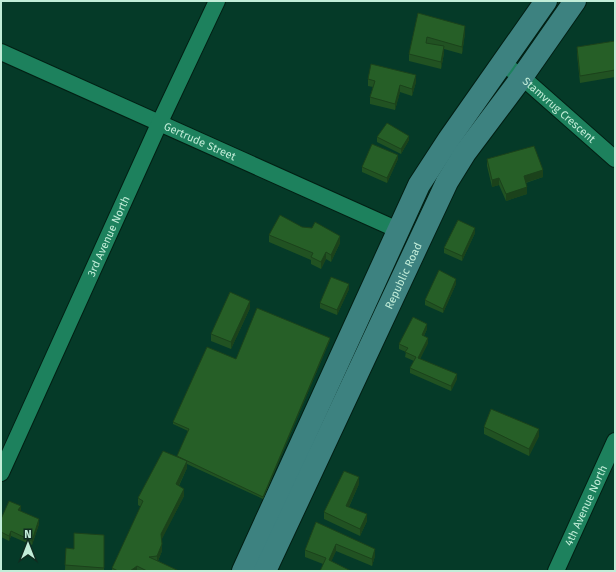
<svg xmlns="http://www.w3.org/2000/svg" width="616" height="572" viewBox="0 0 616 572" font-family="'Fira Sans',sans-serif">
  <rect width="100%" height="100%" fill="#053a28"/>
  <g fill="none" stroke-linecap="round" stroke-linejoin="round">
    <g stroke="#021f13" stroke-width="18">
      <g id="street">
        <path id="s1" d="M 1,52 L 398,230"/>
        <path id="s2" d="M 502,63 L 522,77 L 615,159"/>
        <path id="s3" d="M 1,473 L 159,124 L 217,1"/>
        <path id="s4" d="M 556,571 L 615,441"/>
      </g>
    </g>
    <g stroke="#021f13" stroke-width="24">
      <g id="secondary">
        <path d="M 243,571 L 419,185 L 449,139 L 546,1"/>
        <path id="s5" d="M 265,571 L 447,182 L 465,153 L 522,77 L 575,1"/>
      </g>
    </g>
    <use href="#street" stroke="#1d815d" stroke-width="16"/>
    <use href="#secondary" stroke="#3d8280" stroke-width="22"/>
  </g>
  <path fill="#215222" d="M 418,13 L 465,33 L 462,54 L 444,49 L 444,53 L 441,69 L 409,61 L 409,54 Z
    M 615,41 L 615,77 L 580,83 L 577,54 L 577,47 Z
    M 368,79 L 416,82 L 412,96 L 400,92 L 395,110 L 370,104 L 370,97 L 373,87 L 368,86 Z
    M 377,137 L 409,140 L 401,154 L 377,142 Z
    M 398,159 L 387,183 L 362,172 L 362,167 Z
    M 487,159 L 543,177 L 526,183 L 527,194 L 506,201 L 499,185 L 492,187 L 487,166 Z
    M 302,227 L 340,243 L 331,262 L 326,259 L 321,269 L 311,264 L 311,260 L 269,242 L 269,235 Z
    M 475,233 L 462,261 L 444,253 L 444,248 Z
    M 456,284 L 443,313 L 425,305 L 425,300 Z
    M 349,289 L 337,315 L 320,308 L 320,303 Z
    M 250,308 L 231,349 L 211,341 L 211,334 Z
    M 427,329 L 424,336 L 428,343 L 420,359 L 457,379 L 451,391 L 410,373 L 410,368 L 414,361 L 405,357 L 406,352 L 399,349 L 399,344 Z
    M 330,340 L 263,499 L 187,464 L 187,468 L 179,486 L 184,496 L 161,540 L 162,551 L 158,561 L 179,571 L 112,571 L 112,568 L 141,507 L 138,505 L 138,498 L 177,457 L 188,431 L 173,424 L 173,422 L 236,359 Z
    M 484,427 L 539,436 L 529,456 L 484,434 Z
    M 359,484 L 349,507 L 367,521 L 360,536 L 324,519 L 324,512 Z
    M 21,510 L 20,511 L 39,524 L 32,545 L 11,536 L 9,541 L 1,537 L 1,519 Z
    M 316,522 L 375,556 L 372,566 L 336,551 L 331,561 L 323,564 L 305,557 L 305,550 Z
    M 104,535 L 104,571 L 80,571 L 65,570 L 66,548 L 74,549 Z"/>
  <path fill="#1b421b" d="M 465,26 L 465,33 L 462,54 L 462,47 Z
    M 444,46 L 444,53 L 441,69 L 441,62 Z
    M 416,75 L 416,82 L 412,96 L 412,89 Z
    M 400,85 L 400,92 L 395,110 L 395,104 Z
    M 409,136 L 409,140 L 401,154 L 401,149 Z
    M 398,155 L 398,159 L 387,183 L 387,178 Z
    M 543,170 L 543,177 L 524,183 L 524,176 Z
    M 499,178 L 499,185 L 492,187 L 492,180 Z
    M 527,187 L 527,194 L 506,201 L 506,194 Z
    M 475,228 L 475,233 L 462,261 L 462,256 Z
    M 340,236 L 340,243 L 331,262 L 331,255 Z
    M 326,252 L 326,259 L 321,269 L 321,262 Z
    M 456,279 L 456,284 L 443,313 L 443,309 Z
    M 349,284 L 349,289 L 337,315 L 337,310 Z
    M 250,301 L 250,308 L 231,349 L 231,342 Z
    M 427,324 L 427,329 L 422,340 L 422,335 Z
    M 330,338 L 330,340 L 263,499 L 263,497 Z
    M 428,338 L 428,343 L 418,363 L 418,358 Z
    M 457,374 L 457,379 L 451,391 L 451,386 Z
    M 539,429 L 539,436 L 529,456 L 529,449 Z
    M 187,461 L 187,468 L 176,491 L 176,484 Z
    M 359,477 L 359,484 L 346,513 L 346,506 Z
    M 184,489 L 184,496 L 161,541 L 161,534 Z
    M 21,506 L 21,510 L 18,515 L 18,510 Z
    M 367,514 L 367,521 L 360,536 L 360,529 Z
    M 39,519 L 39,524 L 32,545 L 32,541 Z
    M 11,531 L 11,536 L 9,541 L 9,536 Z
    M 162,544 L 162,551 L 157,563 L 157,556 Z
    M 336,544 L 336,551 L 329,567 L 329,560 Z
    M 375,549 L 375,556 L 372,566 L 372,559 Z
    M 137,566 L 137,571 L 130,571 Z"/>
  <path fill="#265f27" stroke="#1b421b" d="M 418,13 L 465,26 L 462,47 L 427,37 L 426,43 L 444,46 L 441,62 L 409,54 Z
    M 615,41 L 615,70 L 580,76 L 577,47 Z
    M 371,64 L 416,75 L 412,89 L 400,85 L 395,104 L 370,97 L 375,81 L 368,79 Z
    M 387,123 L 409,136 L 401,149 L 377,137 Z
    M 372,144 L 398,155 L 387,178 L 362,167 Z
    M 534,146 L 543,170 L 524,176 L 527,187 L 506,194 L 499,178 L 492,180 L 487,159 Z
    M 280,215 L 302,227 L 312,228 L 315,222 L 340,236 L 331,255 L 326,252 L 321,262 L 311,257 L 313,253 L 269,235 Z
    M 458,220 L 475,228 L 462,256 L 444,248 Z
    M 439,270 L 456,279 L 443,309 L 425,300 Z
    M 331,277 L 349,284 L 337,310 L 320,303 Z
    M 230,292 L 250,301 L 231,342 L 211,334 Z
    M 257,308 L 330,338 L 263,497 L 177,456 L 189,429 L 173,422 L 207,347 L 236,359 Z
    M 413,317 L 427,324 L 422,335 L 428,338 L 418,358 L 457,374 L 451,386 L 410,368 L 416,357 L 405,352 L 408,348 L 399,344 Z
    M 491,409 L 539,429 L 529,449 L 484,427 Z
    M 163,451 L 187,461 L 176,484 L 184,489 L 161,534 L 162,544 L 157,556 L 149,557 L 179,571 L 147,571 L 137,566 L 130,571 L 118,571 L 112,568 L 143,501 L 138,498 Z
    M 344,471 L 359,477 L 346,506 L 367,514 L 360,529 L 324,512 Z
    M 9,501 L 21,506 L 18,510 L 39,519 L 32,541 L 11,531 L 9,536 L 1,532 L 1,519 Z
    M 316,522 L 375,549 L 372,559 L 336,544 L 329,560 L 351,571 L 320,571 L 326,558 L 305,550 Z
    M 74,533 L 104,535 L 104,568 L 65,565 L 66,548 L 74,549 Z"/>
  <g text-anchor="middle" stroke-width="3" stroke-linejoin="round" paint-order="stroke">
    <g font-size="11" fill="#c2edd8" stroke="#102d21">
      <text dy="4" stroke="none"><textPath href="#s2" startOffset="74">Stamvrug Crescent</textPath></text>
      <text dy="4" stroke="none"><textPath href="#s1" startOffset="218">Gertrude Street</textPath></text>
      <text dy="4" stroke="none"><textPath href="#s3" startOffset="260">3rd Avenue North</textPath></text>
      <text dy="4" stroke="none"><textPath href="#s5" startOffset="326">Republic Road</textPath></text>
      <text dy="4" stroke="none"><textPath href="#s4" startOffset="72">4th Avenue North</textPath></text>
    </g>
  </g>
  <rect width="616" height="572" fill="none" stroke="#c2edd8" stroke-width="4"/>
  <g transform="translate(28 544)" stroke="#102d21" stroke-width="3" paint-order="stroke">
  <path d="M0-3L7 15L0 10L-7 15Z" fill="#c2edd8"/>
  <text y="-6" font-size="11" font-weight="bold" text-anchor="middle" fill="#c2edd8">N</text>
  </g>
</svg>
